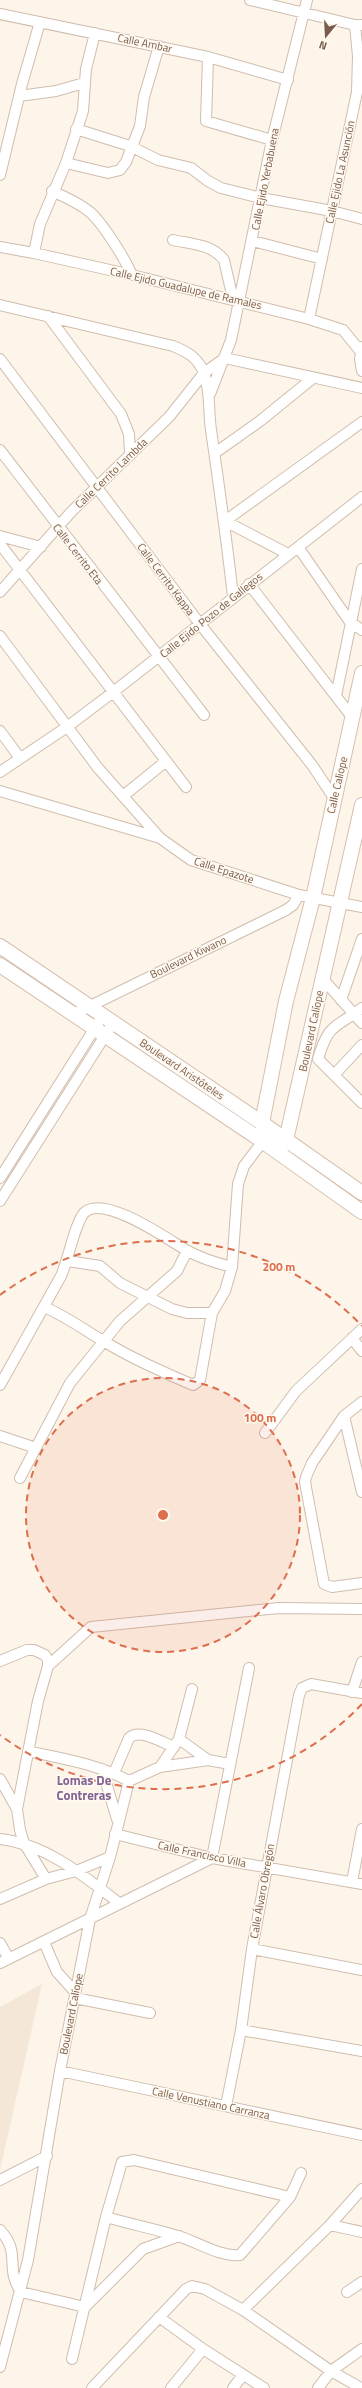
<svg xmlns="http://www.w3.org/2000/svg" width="362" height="2388" viewBox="0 0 362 2388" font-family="'Titillium Web',sans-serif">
  <rect width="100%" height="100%" fill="#fdf5e9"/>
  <path fill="#f5e7d7" d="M 42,1984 L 0,2170 L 0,2007 Z"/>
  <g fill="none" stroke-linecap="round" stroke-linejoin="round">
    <g stroke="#d0bdae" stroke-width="12">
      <path id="street" d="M 250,0 L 355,25 L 362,25
        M 0,14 L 208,57 L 288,80
        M 208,57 L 206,121 L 272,140
        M 19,96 L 56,91 L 84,83
        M 76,129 L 130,146 L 158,160 L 191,168 L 208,181 L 221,188 L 261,198 L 332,211 L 362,219
        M 66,163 L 108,173 L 120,170 L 126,162 L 140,126 L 144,97 L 159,46
        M 0,175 L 22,84 L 40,22
        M 52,191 C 65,197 80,203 91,213 C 104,225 125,259 132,275
        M 173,240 C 191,244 212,244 224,260 L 233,299
        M 253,241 L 322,259
        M 0,247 L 34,253 L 132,275 L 309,319 L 343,330 L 361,352
        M 34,253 L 40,224 L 66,163 L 83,111 L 86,69 L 95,33
        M 0,305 L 173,346 C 188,352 198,358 204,373 C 211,393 208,410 211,430 C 219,486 227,541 233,597
        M 48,316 L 121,414 L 129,434 L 130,453
        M 309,319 L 357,92 L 358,56 L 355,25
        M 362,347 L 360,359 L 362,371
        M 225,358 L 362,388
        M 0,359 L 200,624 L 312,765 L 334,798
        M 210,394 L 231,340 L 272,140 L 307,0
        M 0,450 L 204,715
        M 215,453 L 260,421 L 313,378
        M 0,536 L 41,547
        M 0,544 L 186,787
        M 298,547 L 350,622 L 362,630
        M 288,554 L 225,521 L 362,422
        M 249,584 L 352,717
        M 0,592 L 72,511 L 169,417 L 204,373 L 225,358
        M 0,636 L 98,768 L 160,838
        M 336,696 L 362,569
        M 0,731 L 20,758
        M 0,772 L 67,727 L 112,693 L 362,497
        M 0,791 L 160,838 L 191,860 L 299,895 L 362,907
        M 123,796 L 165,762
        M 322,978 L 362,1023
        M 341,1000 L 362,939
        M 362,1008 C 335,1029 329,1022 318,1059 L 362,1103
        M 74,1014 L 286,910 L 293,905 L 299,895
        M 334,1075 L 362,1045
        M 0,1178 L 98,1023
        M 0,1201 L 113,1023
        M 68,1261 L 100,1266 L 120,1283 L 172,1309 L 187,1313 L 212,1313
        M 44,1307 C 66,1316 84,1330 105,1342 C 133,1359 163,1372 193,1385 L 200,1380 L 212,1313 L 225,1291 L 232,1267 L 238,1184 L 244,1166 L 263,1141
        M 352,1338 L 362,1351
        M 0,1385 L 61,1276 C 68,1261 75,1223 84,1213 C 103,1193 169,1240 186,1250 C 200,1258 216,1263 232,1267
        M 362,1402 L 344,1416 L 312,1463 L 306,1477 L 305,1482 L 324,1584 L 332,1587 L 362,1583
        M 344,1416 L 362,1492
        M 265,1433 L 296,1391 L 362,1329
        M 0,1436 L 36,1448
        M 20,1478 L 70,1383 L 120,1321 L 177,1271 L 187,1251
        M 0,1661 L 27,1650 L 34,1650 L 45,1655 L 48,1660 L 48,1666 L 38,1701 L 17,1809 L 20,1830 L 24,1843 L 46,1879
        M 48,1666 L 91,1627 L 279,1608 L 362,1609
        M 352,1692 L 362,1662
        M 179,1739 L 208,1760
        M 28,1751 C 62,1759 98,1764 129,1781
        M 160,1767 L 208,1760 L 230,1764
        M 102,1769 L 117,1819
        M 114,1773 L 129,1738 C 140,1728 161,1742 174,1747
        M 0,1779 L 17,1809
        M 115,1834 L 212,1858 L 362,1884
        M 0,1839 C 46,1844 84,1876 119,1903
        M 352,1882 L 362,1829
        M 0,1899 L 46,1879 L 76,1871 L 110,1857
        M 44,1942 L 57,1972 L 75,1992
        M 0,1943 L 9,1959
        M 252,1949 L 362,1970
        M 0,1963 L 212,1858 L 249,1668
        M 75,1998 L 150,2013
        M 241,2030 L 362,2051
        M 60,2071 L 362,2135
        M 226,2106 L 241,2030 L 252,1949 L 299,1695 L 302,1688 L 311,1684 L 362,1693
        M 0,2180 L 47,2156
        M 106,2217 C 130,2224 155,2229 178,2236 C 198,2242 219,2257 240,2255 L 290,2197 L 301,2173
        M 330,2225 L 362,2232
        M 0,2230 C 22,2254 4,2267 21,2292 L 85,2307 L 143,2249 L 179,2236
        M 347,2292 L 362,2282
        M 243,2310 L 330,2225 L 362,2189
        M 159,2317 L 203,2349 L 264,2388
        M 72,2359 L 106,2217 L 122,2162 L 134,2160 L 290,2197
        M 0,2367 L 28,2260 L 60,2071 L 90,1919 L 110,1857 L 129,1781 L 160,1767 L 179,1739 L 192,1689
        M 92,2388 L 186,2289 L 192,2286 L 205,2289 L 243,2310 L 331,2371 L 361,2388
        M 171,2388 L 203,2349
        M 233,2388 L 243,2375
        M 318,2388 L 331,2371 L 362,2349"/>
    </g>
    <g stroke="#d6bfae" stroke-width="16">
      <path id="secondary" d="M 0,946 L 262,1123 L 362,1193
        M 0,965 L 255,1136 L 362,1212
        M 279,1144 L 286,1140 L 362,805
        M 282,1154 L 269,1142 L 262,1123 L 286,1001 L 313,898 L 362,673"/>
    </g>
    <use href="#street" stroke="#fff" stroke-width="10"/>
    <use href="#secondary" stroke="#fff" stroke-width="14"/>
  </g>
  <circle cx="163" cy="1515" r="137" fill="#dd6e4d" fill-opacity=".12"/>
  <g fill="none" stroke="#dd6e4d" stroke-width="2" stroke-dasharray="7 5">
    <circle cx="163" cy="1515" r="137"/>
    <path d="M362 1704A274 274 0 0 1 0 1735M0 1295A274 274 0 0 1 362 1326"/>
  </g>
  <g text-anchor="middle" stroke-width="3" stroke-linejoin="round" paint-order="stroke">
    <g font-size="11" fill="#795c4b" stroke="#fff9f0">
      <text transform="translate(145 43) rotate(12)" y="4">Calle Ambar</text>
      <text transform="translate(340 172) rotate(-78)" y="4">Calle Ejido La Asunción</text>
      <text transform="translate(265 179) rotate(-79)" y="4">Calle Ejido Yerbabuena</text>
      <text transform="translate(186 288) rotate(13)" y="4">Calle Ejido Guadalupe de Ramales</text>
      <text transform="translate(111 473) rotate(-44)" y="4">Calle Cerrito Lambda</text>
      <text transform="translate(78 554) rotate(52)" y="4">Calle Cerrito Eta</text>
      <text transform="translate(166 579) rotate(53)" y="4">Calle Cerrito Kappa</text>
      <text transform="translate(211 615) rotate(-39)" y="4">Calle Ejido Pozo de Gallegos</text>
      <text transform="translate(337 785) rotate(-77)" y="4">Calle Caliope</text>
      <text transform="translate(224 870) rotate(18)" y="4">Calle Epazote</text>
      <text transform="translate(188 957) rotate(-26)" y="4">Boulevard Kiwano</text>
      <text transform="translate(311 1031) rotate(-78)" y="4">Boulevard Calíope</text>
      <text transform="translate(182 1069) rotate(34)" y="4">Boulevard Aristóteles</text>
      <text transform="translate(202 1854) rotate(12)" y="4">Calle Francisco Villa</text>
      <text transform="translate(262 1891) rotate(-80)" y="4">Calle Álvaro Obregón</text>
      <text transform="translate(71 2014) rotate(-79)" y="4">Boulevard Calíope</text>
      <text transform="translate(211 2103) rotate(12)" y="4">Calle Venustiano Carranza</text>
    </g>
    <g font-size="13" font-weight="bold" fill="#846495" stroke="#fff9f0">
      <text x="84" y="1785">Lomas De<tspan x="84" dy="15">Contreras</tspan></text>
    </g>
  </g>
  <circle cx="163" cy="1515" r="6" fill="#dd6e4d" stroke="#fff9f0" stroke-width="2"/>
  <g font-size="12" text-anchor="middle" font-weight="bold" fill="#dd6e4d" stroke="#fff9f0" stroke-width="3" stroke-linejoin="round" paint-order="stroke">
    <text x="279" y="1271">200 m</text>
    <text x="260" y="1422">100 m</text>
  </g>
  <g transform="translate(326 36) rotate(198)" stroke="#fff9f0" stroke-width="3" paint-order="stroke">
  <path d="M0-3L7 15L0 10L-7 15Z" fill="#795c4b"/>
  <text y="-6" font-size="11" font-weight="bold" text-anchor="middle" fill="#795c4b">N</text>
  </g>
</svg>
